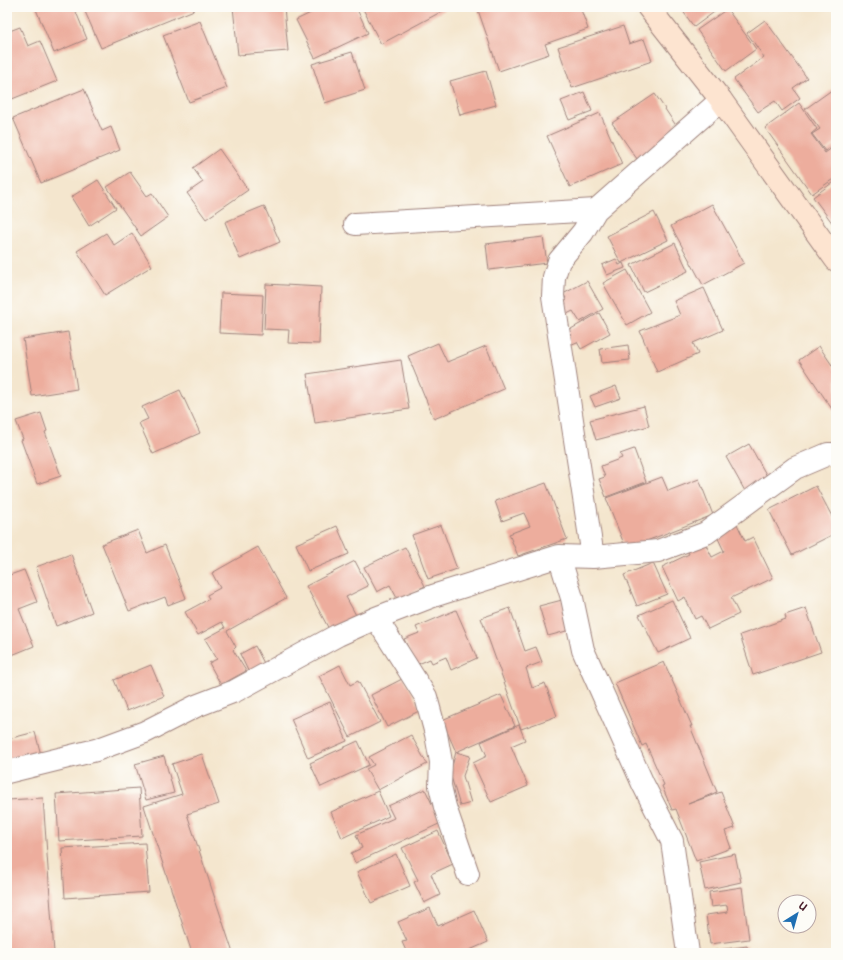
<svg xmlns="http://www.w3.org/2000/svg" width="843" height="960" viewBox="0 0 843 960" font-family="Mali,sans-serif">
  <rect width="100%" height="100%" fill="#fdfcf7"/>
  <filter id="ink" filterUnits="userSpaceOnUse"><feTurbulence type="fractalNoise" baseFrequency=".025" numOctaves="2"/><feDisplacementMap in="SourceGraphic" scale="8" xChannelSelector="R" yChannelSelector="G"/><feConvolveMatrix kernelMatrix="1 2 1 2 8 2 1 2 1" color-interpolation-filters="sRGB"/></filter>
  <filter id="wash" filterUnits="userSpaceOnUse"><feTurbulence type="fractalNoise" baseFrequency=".012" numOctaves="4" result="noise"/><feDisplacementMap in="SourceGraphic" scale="16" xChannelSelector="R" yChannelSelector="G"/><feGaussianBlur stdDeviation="0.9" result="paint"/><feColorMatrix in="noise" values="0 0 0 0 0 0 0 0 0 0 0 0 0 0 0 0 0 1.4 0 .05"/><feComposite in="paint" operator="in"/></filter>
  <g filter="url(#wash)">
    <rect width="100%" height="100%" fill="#f4e6ce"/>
    <g id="blocks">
      <path fill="#edad9d" d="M 35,7 L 74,7 L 87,39 L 54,53 Z
        M 83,7 L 193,7 L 194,10 L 101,48 Z
        M 233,7 L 284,7 L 288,51 L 238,55 Z
        M 323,7 L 356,7 L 368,33 L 315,58 L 296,20 Z
        M 362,7 L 450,7 L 381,44 Z
        M 486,7 L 580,7 L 588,29 L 545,44 L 549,54 L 499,71 L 478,10 Z
        M 680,7 L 721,7 L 694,27 Z
        M 727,9 L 756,49 L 726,71 L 697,30 Z
        M 765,20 L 807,78 L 793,88 L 800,98 L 782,111 L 775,101 L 758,112 L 734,79 L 764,57 L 747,33 Z
        M 200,21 L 227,88 L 189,102 L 163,35 Z
        M 623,26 L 629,44 L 644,39 L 652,61 L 572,88 L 558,47 Z
        M 20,27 L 28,46 L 40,41 L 57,81 L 7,101 L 7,32 Z
        M 352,52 L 365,90 L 325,103 L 312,64 Z
        M 486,71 L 496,105 L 460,115 L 450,81 Z
        M 836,87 L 836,143 L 825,151 L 812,134 L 820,129 L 805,109 Z
        M 84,89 L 102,131 L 111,127 L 120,150 L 41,183 L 13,118 Z
        M 584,92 L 592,111 L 569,120 L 561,101 Z
        M 655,94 L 679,130 L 637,159 L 612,123 Z
        M 799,103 L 817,129 L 811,134 L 825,153 L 836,145 L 836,177 L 812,194 L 765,128 Z
        M 600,113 L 622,164 L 570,187 L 547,136 Z
        M 219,149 L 248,190 L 206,219 L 187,193 L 203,182 L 193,168 Z
        M 130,172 L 147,196 L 152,193 L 168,217 L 141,236 L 107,187 Z
        M 98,180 L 116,208 L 89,226 L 71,197 Z
        M 836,180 L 836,228 L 813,197 Z
        M 712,204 L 744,263 L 703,285 L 671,226 Z
        M 264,206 L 280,242 L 240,259 L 225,222 Z
        M 654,212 L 668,240 L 621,263 L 607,236 Z
        M 106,233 L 114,245 L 132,233 L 152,266 L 105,295 L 77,251 Z
        M 543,237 L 547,263 L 489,270 L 486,244 Z
        M 675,243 L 688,271 L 644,292 L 631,265 Z
        M 616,259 L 619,265 L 623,263 L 625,268 L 607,275 L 602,265 Z
        M 627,270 L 650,312 L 627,325 L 603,283 Z
        M 587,281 L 603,309 L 580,322 L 573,311 L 567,314 L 560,301 L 566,298 L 563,294 Z
        M 266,284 L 321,287 L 319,344 L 288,343 L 289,330 L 264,329 Z
        M 704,288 L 723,330 L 693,343 L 698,354 L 657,372 L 640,331 L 680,315 L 674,301 Z
        M 221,293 L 263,295 L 261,335 L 219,333 Z
        M 599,313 L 610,333 L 581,349 L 577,342 L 570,345 L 564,333 Z
        M 68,332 L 77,389 L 32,396 L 23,339 Z
        M 438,343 L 447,362 L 486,346 L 504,389 L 434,419 L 408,356 Z
        M 628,345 L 630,360 L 602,363 L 600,349 Z
        M 819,346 L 836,371 L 836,415 L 799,360 Z
        M 401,360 L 409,409 L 315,423 L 307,374 Z
        M 616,386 L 621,398 L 595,407 L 590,396 Z
        M 180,390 L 200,433 L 153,454 L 139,423 L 148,419 L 142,407 Z
        M 644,406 L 649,426 L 596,440 L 590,420 Z
        M 41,413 L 47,431 L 45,432 L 61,476 L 37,484 L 21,440 L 23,439 L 16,421 Z
        M 749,444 L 768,478 L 745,491 L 726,457 Z
        M 634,449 L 646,482 L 606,497 L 599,479 L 605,477 L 601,466 L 622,458 L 620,454 Z
        M 662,477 L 668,491 L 699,479 L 713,515 L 626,549 L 606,498 Z
        M 546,483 L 567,539 L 518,556 L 509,534 L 530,526 L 524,513 L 502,521 L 495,501 Z
        M 816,486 L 836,524 L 836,533 L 792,555 L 769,510 Z
        M 736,522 L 745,541 L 753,537 L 773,578 L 731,598 L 739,614 L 708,629 L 701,616 L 695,619 L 685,597 L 678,601 L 662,567 L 689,554 L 687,549 L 704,541 L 712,557 L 724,551 L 715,532 Z
        M 441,525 L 457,569 L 428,579 L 412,535 Z
        M 337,526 L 349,554 L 308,571 L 296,544 Z
        M 138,530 L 147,553 L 165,545 L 186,598 L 168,605 L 165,597 L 129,611 L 102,544 Z
        M 258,547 L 286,598 L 227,631 L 236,647 L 233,650 L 246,671 L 221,685 L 209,663 L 217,659 L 205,639 L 225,628 L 222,622 L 198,635 L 185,612 L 209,599 L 207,595 L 220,588 L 212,573 Z
        M 405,547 L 425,586 L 398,600 L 390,585 L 377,592 L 364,567 Z
        M 71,554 L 92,612 L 56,626 L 36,567 Z
        M 355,561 L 368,586 L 346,597 L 357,617 L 330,631 L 306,586 Z
        M 653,563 L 667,594 L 637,606 L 624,575 Z
        M 24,570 L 37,602 L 19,609 L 34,646 L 7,657 L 7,576 Z
        M 562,600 L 570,630 L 548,636 L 539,606 Z
        M 672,600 L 690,638 L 658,653 L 639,615 Z
        M 510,608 L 525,651 L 536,647 L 542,662 L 526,668 L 532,688 L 545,683 L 557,716 L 521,729 L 481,618 Z
        M 806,608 L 821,652 L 753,675 L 740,635 L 786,619 L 785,615 Z
        M 456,610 L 477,658 L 451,670 L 446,657 L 432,663 L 430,659 L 416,665 L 404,639 L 419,633 L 416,627 Z
        M 255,646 L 267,669 L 251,677 L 240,654 Z
        M 664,662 L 692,726 L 690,726 L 717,792 L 688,804 L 721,792 L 735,828 L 725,831 L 731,848 L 696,861 L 676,809 L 672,810 L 662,786 L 664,785 L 646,744 L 642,746 L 615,683 Z
        M 151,665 L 164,696 L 127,711 L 114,680 Z
        M 340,665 L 350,685 L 358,681 L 380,722 L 350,737 L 319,676 Z
        M 404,678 L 421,710 L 387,727 L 371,695 Z
        M 501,695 L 515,726 L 456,752 L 442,720 Z
        M 330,702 L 347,741 L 308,758 L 291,719 Z
        M 519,725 L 525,740 L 511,746 L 528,786 L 491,802 L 473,763 L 487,756 L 481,742 Z
        M 35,732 L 41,755 L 7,761 L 8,739 Z
        M 411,735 L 427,764 L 378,790 L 366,769 L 374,765 L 369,757 Z
        M 358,741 L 369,765 L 321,787 L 310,763 Z
        M 456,752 L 470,756 L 463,776 L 471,803 L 460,806 L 450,773 Z
        M 202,754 L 219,804 L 187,814 L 233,953 L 192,953 L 144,806 L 182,794 L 172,764 Z
        M 164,756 L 174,793 L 146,800 L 135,764 Z
        M 139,788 L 142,836 L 59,841 L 56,794 Z
        M 425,789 L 441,823 L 355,863 L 351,853 L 362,848 L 356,835 L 394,818 L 388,806 Z
        M 378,791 L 389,816 L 342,838 L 331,812 Z
        M 43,798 L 54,953 L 7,953 L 7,800 Z
        M 438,831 L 453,864 L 431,874 L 440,895 L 424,903 L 414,882 L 418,880 L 402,848 Z
        M 145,843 L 149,892 L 65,898 L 62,848 Z
        M 396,854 L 410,886 L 371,903 L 357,872 Z
        M 735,854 L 741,882 L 705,890 L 699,862 Z
        M 742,887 L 749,939 L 710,944 L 706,915 L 728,912 L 727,905 L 711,907 L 709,892 Z
        M 430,908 L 438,926 L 474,910 L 488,942 L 463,953 L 407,953 L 402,942 L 407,941 L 398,922 Z
        M 747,946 L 748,953 L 710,953 L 710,951 Z"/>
    </g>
  </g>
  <g filter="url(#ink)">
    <use href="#blocks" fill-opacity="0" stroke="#9f827c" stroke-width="1"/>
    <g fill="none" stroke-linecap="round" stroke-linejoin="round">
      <g stroke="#9f827c" stroke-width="24">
        <path id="minor" d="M 355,224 L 596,210
          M 559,556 L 572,598 L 583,650 L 643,784 L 672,841 L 688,953
          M 593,557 L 553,296 L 554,277 L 559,261 L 583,232 L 596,210 L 721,100
          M 376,618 L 426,697 L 436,734 L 441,762 L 440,786 L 445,807 L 468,874
          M 7,772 L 96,750 L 145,732 L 196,706 L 235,691 L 338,635 L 376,618 L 433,596 L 559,556 L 593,557 L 658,551 L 706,533 L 795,468 L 828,454 L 836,454"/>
      </g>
      <g stroke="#9f827c" stroke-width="24">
        <path id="secondary" d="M 648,7 L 721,100 L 836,260"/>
      </g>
      <use href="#minor" stroke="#fff" stroke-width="22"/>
      <use href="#secondary" stroke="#fde4d0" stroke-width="22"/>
    </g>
  </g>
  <rect width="843" height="960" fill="none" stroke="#fdfcf7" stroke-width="24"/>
  <g transform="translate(797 914) rotate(37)"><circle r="19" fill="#fdfcf7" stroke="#b5a4a5"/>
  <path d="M0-3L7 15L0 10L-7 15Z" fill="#1f6fb2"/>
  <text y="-6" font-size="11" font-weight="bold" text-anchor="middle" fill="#4a1f2b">U</text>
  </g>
</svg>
